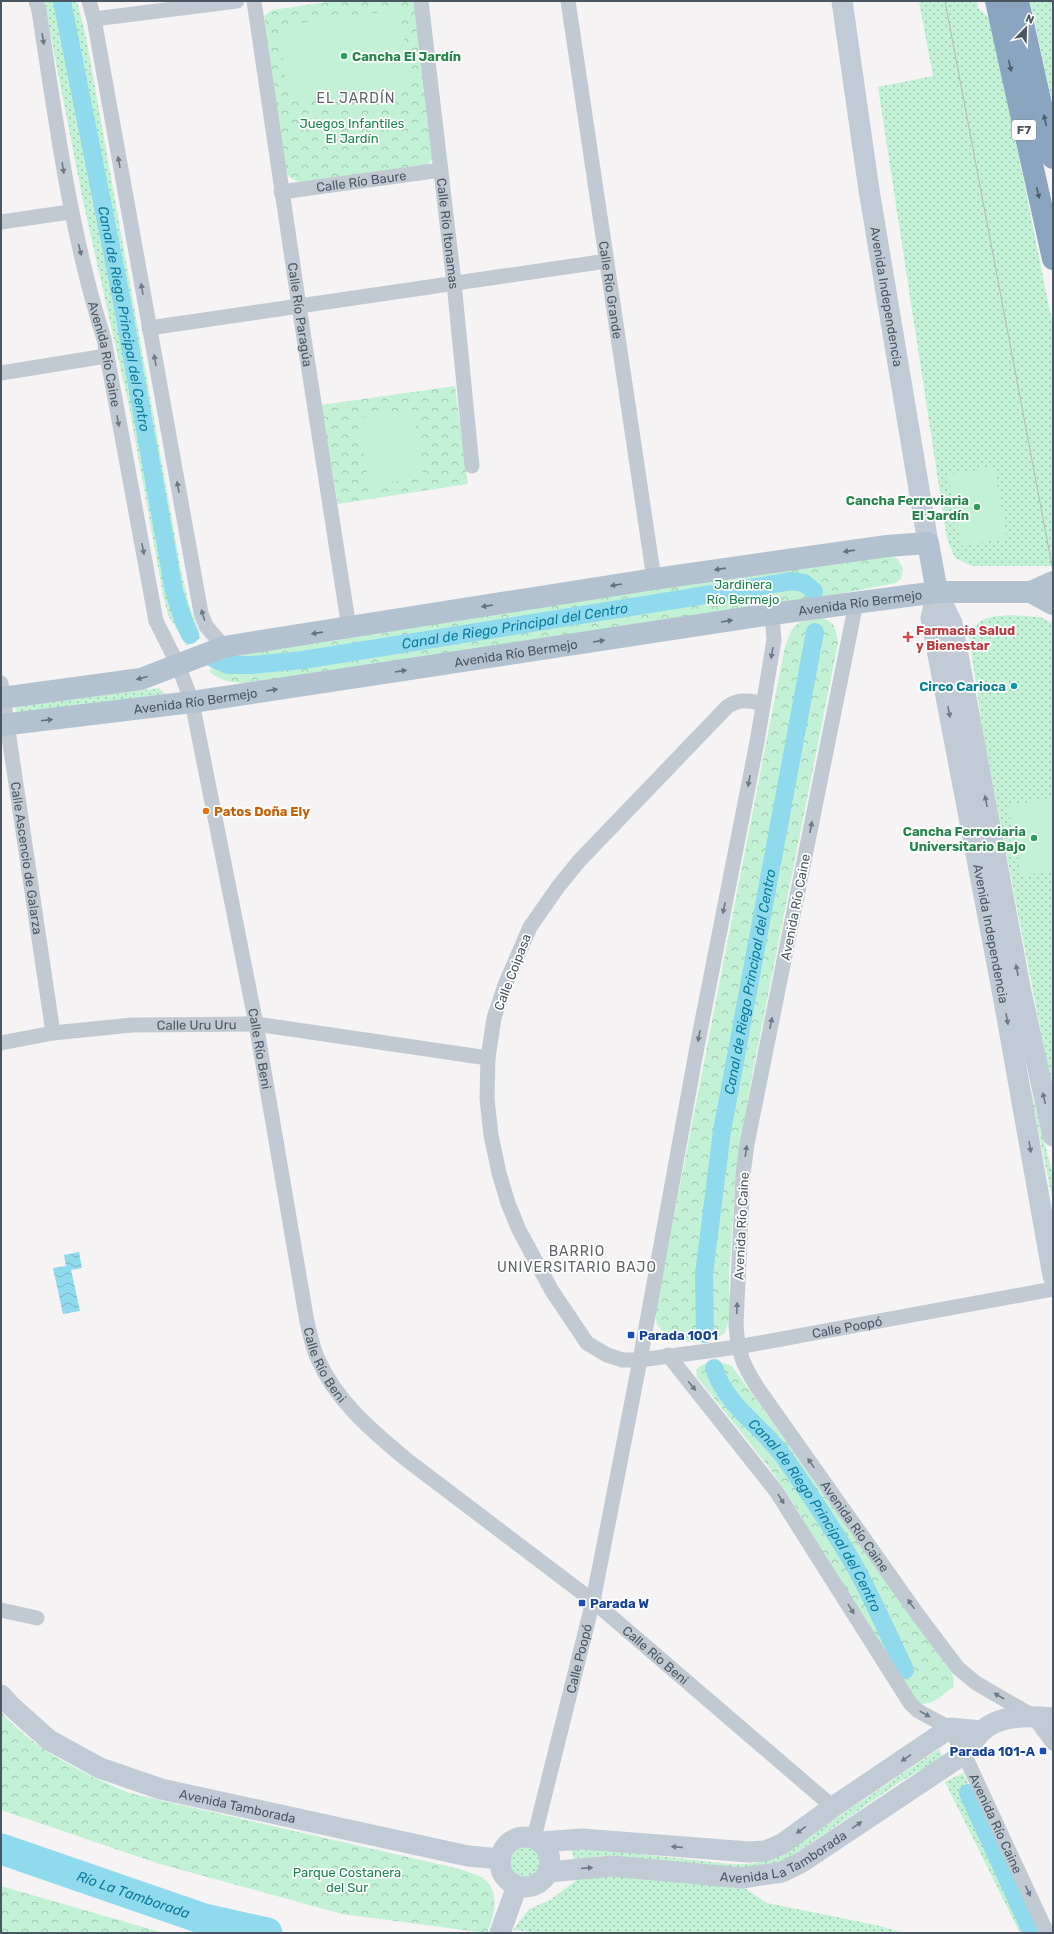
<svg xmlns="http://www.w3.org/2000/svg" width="1054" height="1934" viewBox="0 0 1054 1934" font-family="Rubik,sans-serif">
  <defs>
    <pattern id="grass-dots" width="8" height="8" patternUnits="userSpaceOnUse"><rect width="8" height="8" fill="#c3f1d5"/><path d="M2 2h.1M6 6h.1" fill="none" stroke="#a0c6b0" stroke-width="1.8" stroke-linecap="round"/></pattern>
    <pattern id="park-crowns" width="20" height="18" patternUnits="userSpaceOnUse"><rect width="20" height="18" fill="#c3f1d5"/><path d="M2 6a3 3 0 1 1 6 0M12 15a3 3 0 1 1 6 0" fill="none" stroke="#a0c6b0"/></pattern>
    <pattern id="water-waves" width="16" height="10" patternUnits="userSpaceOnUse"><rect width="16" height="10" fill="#90daee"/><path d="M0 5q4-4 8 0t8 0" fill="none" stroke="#78b4c4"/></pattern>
  </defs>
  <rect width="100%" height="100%" fill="#f5f3f3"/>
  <path fill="url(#grass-dots)" d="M 44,1 L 77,1 L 86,37 L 181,570 L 189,605 L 201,638 L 187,646 L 168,615 L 163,595 L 130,411 L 82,196 Z
    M 919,1 L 977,1 L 978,8 L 991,20 L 1053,326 L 1053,566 L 972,566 L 955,558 L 947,539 L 878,87 L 933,76 Z
    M 1030,1 L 1053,1 L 1053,106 Z
    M 1010,615 L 1040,617 L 1053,623 L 1053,1095 L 983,732 L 969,636 C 980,616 989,617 1010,615 Z
    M 159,688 L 165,694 L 17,715 L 15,707 Z
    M 1025,1066 L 1053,1176 L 1053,1203 L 1051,1193 Z
    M 939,1749 L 943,1757 L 900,1782 L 789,1858 C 736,1880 666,1859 610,1856 C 598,1856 586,1858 574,1859 L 571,1849 L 612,1851 L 731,1864 C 749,1865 763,1862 780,1856 Z
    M 963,1773 L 1040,1933 L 1020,1933 L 945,1782 Z
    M510 1862a16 16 0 1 1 32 0a16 16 0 1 1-32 0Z
    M 622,1876 L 743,1887 L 767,1903 L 876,1925 L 904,1933 L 544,1933 L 513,1930 L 529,1909 L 550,1900 L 578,1879 L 596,1877 Z"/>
  <path fill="url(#park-crowns)" d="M 334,1 L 414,1 L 433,159 L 427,165 L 300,182 L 292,179 L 286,173 L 264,16 L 272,10 Z
    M 455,386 L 468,484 L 338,504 L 321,405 Z
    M 890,556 L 898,559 L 903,568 L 901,579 L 896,583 L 792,603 L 283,679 C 258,681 229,690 209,671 L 236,655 L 314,644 L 745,573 Z
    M 822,618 C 836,623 836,629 838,643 L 752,1076 L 736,1169 L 729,1277 L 730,1316 L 725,1333 C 721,1335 716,1339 711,1340 C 695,1345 670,1342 659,1327 C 655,1322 656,1315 656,1309 L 784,651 C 792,624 794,621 822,618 Z
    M 714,1360 L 732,1366 L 952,1673 L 954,1680 L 953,1687 C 942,1695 929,1710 915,1701 L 786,1492 L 771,1470 L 697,1377 L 696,1370 L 700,1366 Z
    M 1,1712 C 36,1751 82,1773 129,1793 L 460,1869 C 467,1872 477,1874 483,1878 C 501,1891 494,1916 487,1933 L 342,1914 L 160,1864 L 1,1810 Z
    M 1,1886 L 164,1933 L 1,1933 Z"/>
  <path fill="#c3f1d5" d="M 400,10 L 411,86 L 289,102 L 278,26 Z
    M 413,410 L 424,477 L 369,485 L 358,418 Z
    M 994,467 L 1007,538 L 961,546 L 948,475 Z
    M 1053,797 L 1053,870 L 1022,876 L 1008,806 Z"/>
  <path fill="url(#water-waves)" d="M 79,1252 L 82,1268 L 71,1270 L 80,1311 L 63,1314 L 53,1268 L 66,1266 L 64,1255 Z"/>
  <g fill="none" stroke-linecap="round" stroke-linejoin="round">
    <g stroke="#90daee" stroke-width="18">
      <path id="s1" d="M 62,1 L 122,302 L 174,591 L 183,619 L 190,635"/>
      <path id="s2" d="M 214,659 L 228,665 L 251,665 L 303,660 L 792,581 L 804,583 L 814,591"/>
      <path id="s3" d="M 705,1334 L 704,1274 L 722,1131 L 815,632"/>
      <path id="s4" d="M 714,1368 C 726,1406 762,1426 784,1457 C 810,1495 836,1532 858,1572 C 875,1604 890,1638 905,1670"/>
      <path d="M 968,1793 L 1032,1933"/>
    </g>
    <path stroke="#90daee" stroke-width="31" id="s5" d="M 1,1849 L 204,1919 L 267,1933"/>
    <g stroke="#c1cad2" stroke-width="15">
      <path id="s6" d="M 36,1 L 39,11 C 56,121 70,232 104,339 L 156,621 L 178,665 L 192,702 L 256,1024 L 307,1322 C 310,1333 312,1346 317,1357 C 335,1400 372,1431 407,1460 L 593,1601 L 833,1807"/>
      <path d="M 89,1 L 94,19 L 201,613 L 206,626 L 224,647"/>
      <path id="s7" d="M 254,1 L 299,306 L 349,628"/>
      <path id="s8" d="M 421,1 L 454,283 L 472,466"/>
      <path id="s9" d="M 568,1 L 654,579"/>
      <path d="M 94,19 L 237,1"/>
      <path id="s10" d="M 281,192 L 441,170"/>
      <path d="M 1,222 L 70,212"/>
      <path d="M 149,328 L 607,261"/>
      <path d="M 1,373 L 106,356"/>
      <path id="s11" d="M 856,603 L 747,1144 L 743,1174 L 736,1325 C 738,1353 743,1365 757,1387 L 918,1615 L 958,1668 L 976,1683 L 1033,1716 L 1053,1743"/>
      <path id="s12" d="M 1,683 L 53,1033"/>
      <path id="s13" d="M 763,703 C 749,701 739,698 727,707 L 579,861 L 558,887 L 530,927 L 505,985 L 494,1018 L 488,1058 L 487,1099 L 491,1135 L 499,1173 L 508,1203 L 519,1230 L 552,1291 L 587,1343 L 607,1355 L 623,1360 L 640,1360 L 738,1347 L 1053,1289"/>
      <path id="s14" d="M 1,1043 L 53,1033 L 132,1025 L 256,1024 L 488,1058"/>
      <path id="s15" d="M 668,1355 L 776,1491 L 910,1703 L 918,1711 L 950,1728 L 964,1754 L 1047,1933"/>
      <path d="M 1,1610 L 37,1618"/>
      <path id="s16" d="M 534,1838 L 593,1601 L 640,1360 L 697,1047 L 757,742 L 774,640 L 772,614"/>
    </g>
    <g stroke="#c1cbd6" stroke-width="21">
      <path id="s17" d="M 842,1 L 869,190 L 928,543"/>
      <path id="s18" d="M 937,592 L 931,618 L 1003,995 L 1053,1276"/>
      <path d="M 937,592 L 952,623 L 1021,992 L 1053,1136"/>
      <path id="s19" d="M 1,1695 L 11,1706 L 49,1740 L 100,1768 L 161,1789 L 468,1856 L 500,1859"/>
      <circle cx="525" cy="1862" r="25"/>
      <path d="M 541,1842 L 582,1839 L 749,1852 L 765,1851 L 782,1844 L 833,1807 L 950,1728 L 982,1731"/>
      <path id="s20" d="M 549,1872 L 612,1866 L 742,1878 L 782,1872 L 802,1862 L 964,1754 C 970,1747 975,1738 981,1732 C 999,1714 1030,1716 1053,1718"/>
      <path d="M 500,1933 L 517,1886"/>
    </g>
    <g stroke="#b3c2d1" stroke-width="22">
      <path d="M 1031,592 L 1053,604"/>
      <path d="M 1,698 L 141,679 L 224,647 L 242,644 L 654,579 L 887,546 L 928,543 L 937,592"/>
      <path id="s21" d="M 1,725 L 192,702 L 772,614 L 937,592 L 1031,592 L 1053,582"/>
    </g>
    <path stroke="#8ba5c1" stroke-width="22" d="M 996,1 L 1053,259
      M 1018,1 L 1053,158"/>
    <path stroke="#b5b8bd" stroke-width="1" d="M 945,1 L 1053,571"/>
  </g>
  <defs><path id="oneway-solid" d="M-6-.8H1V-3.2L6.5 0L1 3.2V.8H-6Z"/></defs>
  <g fill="#6e7983">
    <use href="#oneway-solid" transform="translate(43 39) rotate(81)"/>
    <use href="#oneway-solid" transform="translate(119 162) rotate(-100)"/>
    <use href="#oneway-solid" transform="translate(63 168) rotate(81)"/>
    <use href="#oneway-solid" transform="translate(80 250) rotate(76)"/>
    <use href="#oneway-solid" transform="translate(142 289) rotate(-100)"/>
    <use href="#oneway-solid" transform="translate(155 360) rotate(-100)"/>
    <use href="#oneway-solid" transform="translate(118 421) rotate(79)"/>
    <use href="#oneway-solid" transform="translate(178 487) rotate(-100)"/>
    <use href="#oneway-solid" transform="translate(143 549) rotate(79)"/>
    <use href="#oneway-solid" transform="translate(203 615) rotate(-107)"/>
    <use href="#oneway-solid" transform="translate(772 653) rotate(100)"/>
    <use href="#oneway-solid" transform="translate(749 781) rotate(101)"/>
    <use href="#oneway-solid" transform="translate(811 827) rotate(-79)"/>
    <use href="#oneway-solid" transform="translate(724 908) rotate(101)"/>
    <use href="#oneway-solid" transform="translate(771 1023) rotate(-79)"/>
    <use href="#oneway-solid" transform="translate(699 1036) rotate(101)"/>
    <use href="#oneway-solid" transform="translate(746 1151) rotate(-82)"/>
    <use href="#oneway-solid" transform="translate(737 1308) rotate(-88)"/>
    <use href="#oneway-solid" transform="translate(692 1386) rotate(51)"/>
    <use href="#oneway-solid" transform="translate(811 1463) rotate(-125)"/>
    <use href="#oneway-solid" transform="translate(781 1499) rotate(58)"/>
    <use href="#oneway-solid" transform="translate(911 1604) rotate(-125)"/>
    <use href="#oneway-solid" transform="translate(851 1609) rotate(58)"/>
    <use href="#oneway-solid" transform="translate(999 1696) rotate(-150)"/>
    <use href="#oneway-solid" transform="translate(925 1714) rotate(29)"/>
    <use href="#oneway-solid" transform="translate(1028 1891) rotate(65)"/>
  </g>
  <g fill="#505e6b">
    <use href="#oneway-solid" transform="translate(1010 66) rotate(77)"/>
    <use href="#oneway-solid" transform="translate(1045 120) rotate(-102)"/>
    <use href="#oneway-solid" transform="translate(1038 193) rotate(77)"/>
  </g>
  <g fill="#64717d">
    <use href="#oneway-solid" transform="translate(849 551) rotate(172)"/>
    <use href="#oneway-solid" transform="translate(720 569) rotate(172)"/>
    <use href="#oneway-solid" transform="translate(616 585) rotate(171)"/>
    <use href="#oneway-solid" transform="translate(487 606) rotate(171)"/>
    <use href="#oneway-solid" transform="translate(727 621) rotate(-9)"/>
    <use href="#oneway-solid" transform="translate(317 633) rotate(172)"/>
    <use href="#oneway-solid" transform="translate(599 641) rotate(-9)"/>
    <use href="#oneway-solid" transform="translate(401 671) rotate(-9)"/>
    <use href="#oneway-solid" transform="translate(142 678) rotate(165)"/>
    <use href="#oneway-solid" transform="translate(272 690) rotate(-9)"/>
    <use href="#oneway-solid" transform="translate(47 720) rotate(-7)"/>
  </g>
  <g fill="#6e7984">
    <use href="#oneway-solid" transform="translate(949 712) rotate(79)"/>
    <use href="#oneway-solid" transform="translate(986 801) rotate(-101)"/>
    <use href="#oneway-solid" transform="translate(1017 970) rotate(-101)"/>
    <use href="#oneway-solid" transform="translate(1007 1019) rotate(80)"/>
    <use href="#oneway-solid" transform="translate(1044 1098) rotate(-103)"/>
    <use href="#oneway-solid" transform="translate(1030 1147) rotate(80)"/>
    <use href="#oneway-solid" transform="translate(906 1758) rotate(146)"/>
    <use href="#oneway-solid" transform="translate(857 1825) rotate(-34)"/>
    <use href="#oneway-solid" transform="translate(801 1830) rotate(144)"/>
    <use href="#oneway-solid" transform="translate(677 1847) rotate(-175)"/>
    <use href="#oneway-solid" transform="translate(587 1868) rotate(-5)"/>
  </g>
  <g fill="#2e9e5b" stroke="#fff" stroke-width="1.5">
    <circle cx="344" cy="56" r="4"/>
    <circle cx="977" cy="507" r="4"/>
    <circle cx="1034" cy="838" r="4"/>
  </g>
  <path fill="#e0444e" stroke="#fff" stroke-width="1.5" d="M906 631h4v4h4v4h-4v4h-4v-4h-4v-4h4z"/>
  <circle fill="#0f9aa8" stroke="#fff" stroke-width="1.5" cx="1014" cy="686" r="4"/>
  <circle fill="#e8710a" stroke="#fff" stroke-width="1.5" cx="206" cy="811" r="4"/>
  <g fill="#1a4fb4" stroke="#fff" stroke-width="1.5">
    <rect x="627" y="1331" width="8" height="8" rx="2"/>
    <rect x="578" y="1599" width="8" height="8" rx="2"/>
    <rect x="1039" y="1747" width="8" height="8" rx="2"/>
  </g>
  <g text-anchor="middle" stroke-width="3.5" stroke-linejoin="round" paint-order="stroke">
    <rect fill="#fff" stroke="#808990" stroke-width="1" x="1012" y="120" width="24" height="20" rx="3"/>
    <g font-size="12" font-weight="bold" fill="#4a5661">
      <text x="1024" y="134">F7</text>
    </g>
    <g font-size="13" font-weight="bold" fill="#27864d" stroke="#fff" text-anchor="end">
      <text x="352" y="61" text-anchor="start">Cancha El Jardín</text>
      <text x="969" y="505">Cancha Ferroviaria<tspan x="969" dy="15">El Jardín</tspan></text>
      <text x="1026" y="836">Cancha Ferroviaria<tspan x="1026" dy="15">Universitario Bajo</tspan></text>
    </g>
    <g font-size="13" fill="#17864f" stroke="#fff">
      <text x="352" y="128">Juegos Infantiles<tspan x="352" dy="15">El Jardín</tspan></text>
      <text x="743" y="589">Jardinera<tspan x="743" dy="15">Río Bermejo</tspan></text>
      <text x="347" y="1877">Parque Costanera<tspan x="347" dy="15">del Sur</tspan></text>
    </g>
    <g font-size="13" fill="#4a5661" stroke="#fff">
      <text dy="5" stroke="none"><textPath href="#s10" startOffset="81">Calle Río Baure</textPath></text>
      <text dy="5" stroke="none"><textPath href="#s8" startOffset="234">Calle Río Itonamas</textPath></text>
      <text dy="5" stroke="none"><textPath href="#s9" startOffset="292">Calle Río Grande</textPath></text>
      <text dy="5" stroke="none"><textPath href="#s17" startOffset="299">Avenida Independencia</textPath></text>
      <text dy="5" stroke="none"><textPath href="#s7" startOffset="317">Calle Río Paragúa</textPath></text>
      <text dy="5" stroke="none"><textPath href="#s6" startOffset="360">Avenida Río Caine</textPath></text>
      <text dy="5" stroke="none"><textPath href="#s21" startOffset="868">Avenida Río Bermejo</textPath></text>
      <text dy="5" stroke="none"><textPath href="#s21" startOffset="520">Avenida Río Bermejo</textPath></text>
      <text dy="5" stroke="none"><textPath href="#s21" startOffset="196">Avenida Río Bermejo</textPath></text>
      <text dy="5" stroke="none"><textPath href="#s12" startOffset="177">Calle Ascencio de Galarza</textPath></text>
      <text transform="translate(795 907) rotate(-79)" y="5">Avenida Río Caine</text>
      <text dy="5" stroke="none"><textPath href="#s18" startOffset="348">Avenida Independencia</textPath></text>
      <text transform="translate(512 972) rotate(-69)" y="5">Calle Coipasa</text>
      <text dy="5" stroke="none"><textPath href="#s14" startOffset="197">Calle Uru Uru</textPath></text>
      <text dy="5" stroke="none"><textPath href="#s6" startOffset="1074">Calle Río Beni</textPath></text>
      <text transform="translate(741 1226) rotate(-87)" y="5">Avenida Río Caine</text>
      <text dy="5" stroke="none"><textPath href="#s13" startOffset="1047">Calle Poopó</textPath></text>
      <text dy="5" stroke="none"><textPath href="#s6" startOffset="1398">Calle Río Beni</textPath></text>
      <text dy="5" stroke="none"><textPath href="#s11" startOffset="970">Avenida Río Caine</textPath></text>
      <text dy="5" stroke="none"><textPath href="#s6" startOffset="1842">Calle Río Beni</textPath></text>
      <text dy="5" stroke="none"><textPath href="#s16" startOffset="185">Calle Poopó</textPath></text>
      <text dy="5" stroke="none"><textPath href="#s19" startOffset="267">Avenida Tamborada</textPath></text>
      <text dy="5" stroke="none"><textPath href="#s15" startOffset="578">Avenida Río Caine</textPath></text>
      <text dy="5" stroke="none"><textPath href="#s20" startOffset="240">Avenida La Tamborada</textPath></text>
    </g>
    <g font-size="13" font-weight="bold" fill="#be3a42" stroke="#fff" text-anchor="start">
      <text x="916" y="635">Farmacia Salud<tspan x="916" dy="15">y Bienestar</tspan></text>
    </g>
    <g font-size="13" font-weight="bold" fill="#0d838f" stroke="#fff" text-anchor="end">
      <text x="1006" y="691">Circo Carioca</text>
    </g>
    <g font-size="13" font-weight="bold" fill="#c56008" stroke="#fff" text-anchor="start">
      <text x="214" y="816">Patos Doña Ely</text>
    </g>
    <g font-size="13" font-weight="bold" fill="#164399" stroke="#fff" text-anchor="start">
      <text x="639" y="1340">Parada 1001</text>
      <text x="590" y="1608">Parada W</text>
      <text x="1035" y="1756" text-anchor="end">Parada 101-A</text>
    </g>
    <g font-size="14" letter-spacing="1" fill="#5f6368" stroke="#fff">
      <text x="356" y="103">EL JARDÍN</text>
      <text x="577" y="1256">BARRIO<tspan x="577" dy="16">UNIVERSITARIO BAJO</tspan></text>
    </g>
    <g font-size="14" font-style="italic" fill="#0c7c9b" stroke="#fff">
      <text dy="5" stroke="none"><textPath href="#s1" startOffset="324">Canal de Riego Principal del Centro</textPath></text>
      <text dy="5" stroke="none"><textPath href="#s2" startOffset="305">Canal de Riego Principal del Centro</textPath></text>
      <text dy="5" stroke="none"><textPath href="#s3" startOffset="356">Canal de Riego Principal del Centro</textPath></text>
      <text dy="5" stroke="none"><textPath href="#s4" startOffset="180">Canal de Riego Principal del Centro</textPath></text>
      <text dy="5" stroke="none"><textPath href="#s5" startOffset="140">Río La Tamborada</textPath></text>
    </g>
  </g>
  <rect width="1054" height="1934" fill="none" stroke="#4a5661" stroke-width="4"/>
  <g transform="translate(1026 28) rotate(23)" stroke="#ffffff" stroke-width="3" paint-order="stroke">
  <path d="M0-3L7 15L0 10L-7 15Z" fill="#4a5661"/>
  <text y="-6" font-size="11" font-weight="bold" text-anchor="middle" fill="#4a5661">N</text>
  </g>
</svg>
